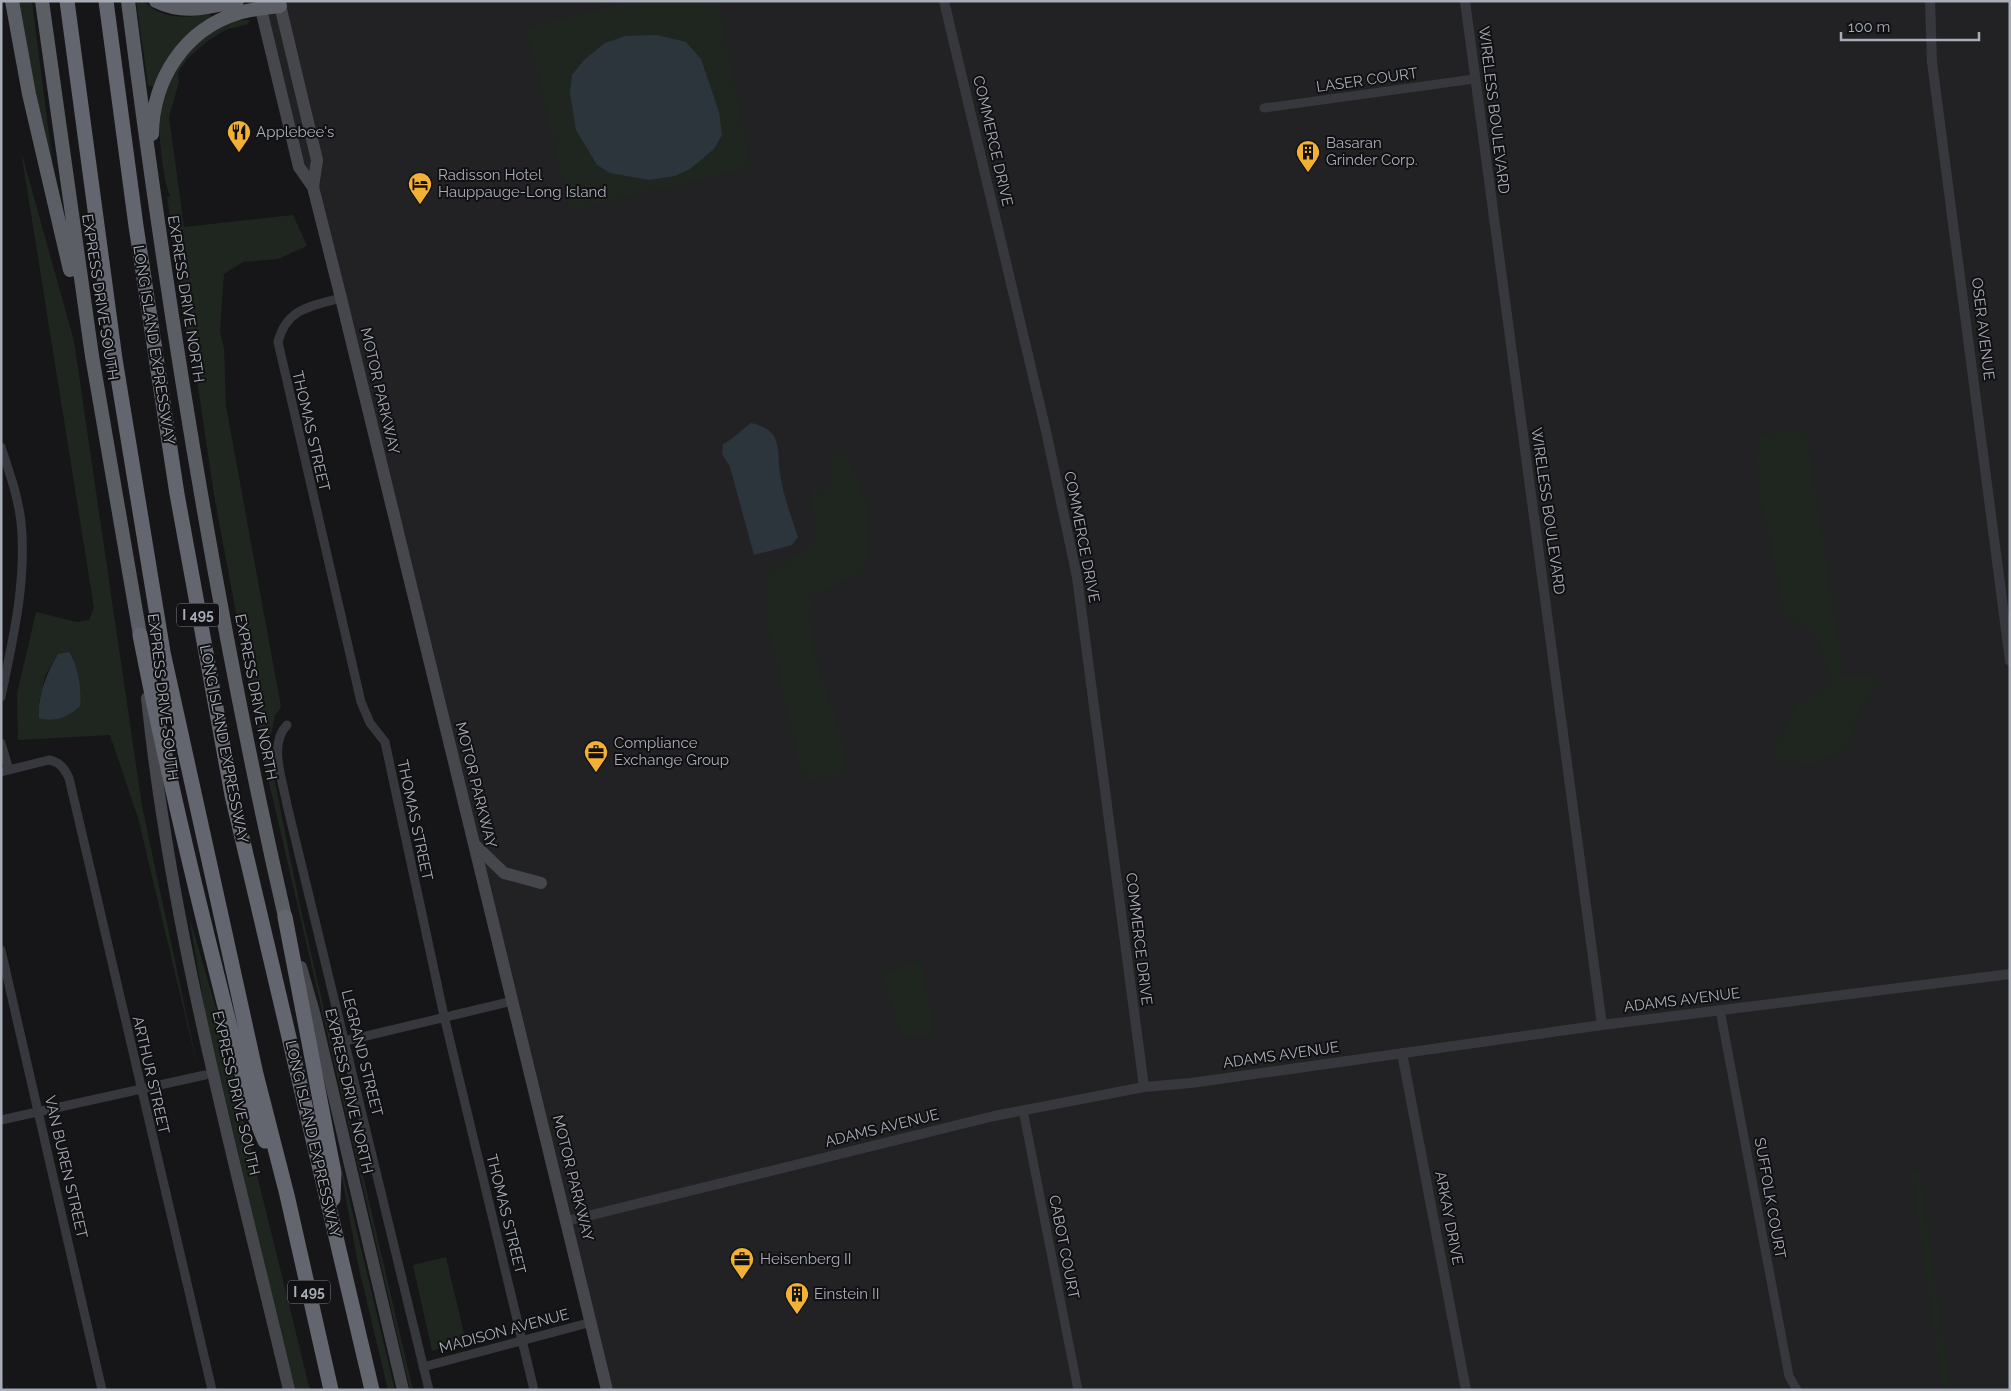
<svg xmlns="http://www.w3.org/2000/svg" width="2011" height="1391" viewBox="0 0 2011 1391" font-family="Raleway,sans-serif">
  <rect width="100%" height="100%" fill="#161618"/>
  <path fill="#222225" d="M 260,1 L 2010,1 L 2010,1390 L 605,1390 L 313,187 L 284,107 Z"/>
  <path fill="#1e261f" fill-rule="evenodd" d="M 18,1 L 32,1 L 55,182 L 53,183 Z
    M 136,1 C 146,1 149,7 157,11 C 174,19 190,17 208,14 L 213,17 C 185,36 167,56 153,87 L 148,85 Z
    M 635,1 L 718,1 L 752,167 L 570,211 L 526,28 Z
    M 239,20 L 250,20 L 248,24 L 225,30 L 208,41 L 189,57 L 178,72 L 179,82 L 169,117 L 184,227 L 293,215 L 307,246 L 278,259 L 243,262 L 224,274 L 220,332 L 224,348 L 226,406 L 281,707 L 275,716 L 268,748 L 300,906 L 413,1390 L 410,1390 L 262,752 L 214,495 L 193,353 L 190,353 L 167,197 L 170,196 C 165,184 164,172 162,159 C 152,94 176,43 239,20 Z
    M 21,151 L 74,341 L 142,806 L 198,1069 L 138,818 L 110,735 L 18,740 L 17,694 L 36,612 L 77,622 L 89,620 L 94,608 ZM 58,654 L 39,703 L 45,676 Z
    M 1806,429 L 1841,655 L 1842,675 L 1885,678 L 1859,709 L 1848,749 L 1812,765 L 1772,758 L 1776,741 L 1796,706 L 1833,681 L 1815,635 L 1785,616 L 1757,484 L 1758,435 Z
    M 847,455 L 868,504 L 870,549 L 862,572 L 812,597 C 804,644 827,683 839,728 C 843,742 845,758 847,773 L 803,782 L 768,627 L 767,571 L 787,562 L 816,540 L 811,490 L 830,488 L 831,456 Z
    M 189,916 L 216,1008 L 310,1390 L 294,1390 L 205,1012 Z
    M 921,960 L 935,1036 L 901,1037 L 882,974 Z
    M 336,1144 L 395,1390 L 388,1390 L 386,1382 L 358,1264 Z
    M 1911,1169 L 1920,1170 L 1951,1390 L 1942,1390 Z
    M 446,1257 L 466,1342 L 432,1351 L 413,1265 Z"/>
  <path fill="#2c353c" d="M 657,35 L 686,42 L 701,59 L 719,112 L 722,135 L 714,149 L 690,169 L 675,176 L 649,180 L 610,173 L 597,165 L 576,130 L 570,93 L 572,75 L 585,59 L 605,43 L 625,36 Z
    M 751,423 C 759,425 769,428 774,436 C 780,447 778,461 780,473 C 783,495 791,516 798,537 L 792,545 L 754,555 L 730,467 L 722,454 L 723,444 C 735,438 741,430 751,423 Z
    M 69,652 C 78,665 82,690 80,706 C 68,717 55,723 39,718 C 38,694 46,675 58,654 Z"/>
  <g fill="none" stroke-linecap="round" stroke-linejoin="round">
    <path stroke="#37383d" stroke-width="9" d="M 1264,108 L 1474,79
      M 341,298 C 310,306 286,309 278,342 L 361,702 L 370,723 L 385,742 L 444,1016 L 534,1390
      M 1,447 C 9,471 18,496 21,522 C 27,580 13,639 1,697
      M 287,725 C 268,744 283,781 287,805 L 429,1390
      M 1,743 L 9,770
      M 1,772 L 49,760 C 60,762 64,768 69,778 L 212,1390
      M 1,950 L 102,1390
      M 1720,1010 L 1789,1376 L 1797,1390
      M 345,1041 L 513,1001
      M 1023,1110 L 1078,1390
      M 1,1120 L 205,1075
      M 423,1367 L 592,1322"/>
    <path stroke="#37383d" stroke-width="10" d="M 944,1 L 1046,431 L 1077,577 L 1144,1087
      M 1465,1 L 1602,1025
      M 1930,1 L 1932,62 L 2010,661
      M 1402,1053 L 1466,1390
      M 567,1221 L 994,1116 L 1144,1087 L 1191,1083 L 1602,1025 L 2010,974"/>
    <path stroke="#45474d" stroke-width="12" d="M 259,1 L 299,167 L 313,187 L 341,298 L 607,1390
      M 279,1 L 317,160 L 313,187
      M 147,698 C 171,932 235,1161 289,1390
      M 476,846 L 504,873 L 541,883
      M 301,967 L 315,1016 L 403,1390"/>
    <path stroke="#5b5e65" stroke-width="14" d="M 12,1 L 29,94 L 70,270
      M 42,1 L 92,356 L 140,635
      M 128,1 C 167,309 216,615 285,917
      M 156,1 C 184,15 209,7 237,1
      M 152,134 C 153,79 184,30 238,13 C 252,9 266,8 280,6"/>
    <path stroke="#63666e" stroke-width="15" d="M 67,1 L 115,359 L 163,652 L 256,1074 L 287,1195 L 331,1390
      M 106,1 L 136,226 L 177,494 L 232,795 L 372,1390
      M 140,635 C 171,794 210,949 250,1105 L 265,1141
      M 285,917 L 334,1173 L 333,1199"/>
  </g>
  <defs>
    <g id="restaurant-pin" transform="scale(1.25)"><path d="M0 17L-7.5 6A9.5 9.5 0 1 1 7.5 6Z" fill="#f2b134" stroke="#111113"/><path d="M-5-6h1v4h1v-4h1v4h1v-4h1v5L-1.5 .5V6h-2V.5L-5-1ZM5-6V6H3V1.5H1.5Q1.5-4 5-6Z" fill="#111"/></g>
    <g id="building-pin" transform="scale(1.25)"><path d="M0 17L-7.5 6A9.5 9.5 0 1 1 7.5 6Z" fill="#f2b134" stroke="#111113"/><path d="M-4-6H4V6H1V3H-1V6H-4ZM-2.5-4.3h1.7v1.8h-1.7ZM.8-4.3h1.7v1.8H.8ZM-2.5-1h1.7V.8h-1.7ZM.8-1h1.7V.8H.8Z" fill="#111"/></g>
    <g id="hotel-pin" transform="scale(1.25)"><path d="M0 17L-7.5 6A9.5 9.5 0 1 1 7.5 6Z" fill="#f2b134" stroke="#111113"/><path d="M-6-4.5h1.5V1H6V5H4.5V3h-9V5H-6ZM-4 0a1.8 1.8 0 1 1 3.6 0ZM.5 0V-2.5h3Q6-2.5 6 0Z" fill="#111"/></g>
    <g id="office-pin" transform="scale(1.25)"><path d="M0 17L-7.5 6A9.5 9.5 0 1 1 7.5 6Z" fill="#f2b134" stroke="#111113"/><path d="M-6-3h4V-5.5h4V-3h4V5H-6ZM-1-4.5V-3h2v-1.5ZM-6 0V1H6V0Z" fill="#111"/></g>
  </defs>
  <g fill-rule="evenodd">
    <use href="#restaurant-pin" x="239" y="132"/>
    <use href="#building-pin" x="1308" y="152"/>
    <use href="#hotel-pin" x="420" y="184"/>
    <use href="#office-pin" x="596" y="752"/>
    <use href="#office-pin" x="742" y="1259"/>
    <use href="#building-pin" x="797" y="1294"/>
  </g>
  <g text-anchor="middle" stroke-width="4" stroke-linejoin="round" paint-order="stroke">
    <g fill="#111113" stroke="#7b7e86" stroke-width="1">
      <rect x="177" y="603.5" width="42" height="23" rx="4"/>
      <rect x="288" y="1280.5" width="42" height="23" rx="4"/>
    </g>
    <g font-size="14" font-weight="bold" fill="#a8adb8">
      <text x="198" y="620">I 495</text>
      <text x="309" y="1297">I 495</text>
    </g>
    <g font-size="15" fill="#a8adb8" stroke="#111113">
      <text transform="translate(1367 80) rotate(-8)" y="5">LASER COURT</text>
      <text transform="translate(1494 110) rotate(83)" y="5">WIRELESS BOULEVARD</text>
      <text transform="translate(993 141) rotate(77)" y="5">COMMERCE DRIVE</text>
      <text transform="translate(100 297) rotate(81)" y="5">EXPRESS DRIVE SOUTH</text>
      <text transform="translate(186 299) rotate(81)" y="5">EXPRESS DRIVE NORTH</text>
      <text transform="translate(1983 329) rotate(83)" y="5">OSER AVENUE</text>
      <text transform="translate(154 345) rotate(81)" y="5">LONG ISLAND EXPRESSWAY</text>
      <text transform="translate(380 391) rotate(77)" y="5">MOTOR PARKWAY</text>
      <text transform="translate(311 431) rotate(77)" y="5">THOMAS STREET</text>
      <text transform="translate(1548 511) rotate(82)" y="5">WIRELESS BOULEVARD</text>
      <text transform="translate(1082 537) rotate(79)" y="5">COMMERCE DRIVE</text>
      <text transform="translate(163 697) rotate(83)" y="5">EXPRESS DRIVE SOUTH</text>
      <text transform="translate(256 697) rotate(79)" y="5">EXPRESS DRIVE NORTH</text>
      <text transform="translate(224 744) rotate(79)" y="5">LONG ISLAND EXPRESSWAY</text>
      <text transform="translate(476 785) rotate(76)" y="5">MOTOR PARKWAY</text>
      <text transform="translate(415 820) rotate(78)" y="5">THOMAS STREET</text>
      <text transform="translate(1139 939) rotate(83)" y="5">COMMERCE DRIVE</text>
      <text transform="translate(1682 1000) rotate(-7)" y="5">ADAMS AVENUE</text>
      <text transform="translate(362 1053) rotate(76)" y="5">LEGRAND STREET</text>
      <text transform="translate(1281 1055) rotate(-8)" y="5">ADAMS AVENUE</text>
      <text transform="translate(151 1075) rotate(77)" y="5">ARTHUR STREET</text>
      <text transform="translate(349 1091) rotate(77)" y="5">EXPRESS DRIVE NORTH</text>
      <text transform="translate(236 1093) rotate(77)" y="5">EXPRESS DRIVE SOUTH</text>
      <text transform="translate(882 1128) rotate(-14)" y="5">ADAMS AVENUE</text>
      <text transform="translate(313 1139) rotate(77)" y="5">LONG ISLAND EXPRESSWAY</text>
      <text transform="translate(66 1167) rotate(77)" y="5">VAN BUREN STREET</text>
      <text transform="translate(573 1178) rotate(76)" y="5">MOTOR PARKWAY</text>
      <text transform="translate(1770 1198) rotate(80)" y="5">SUFFOLK COURT</text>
      <text transform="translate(506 1214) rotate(76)" y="5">THOMAS STREET</text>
      <text transform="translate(1449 1218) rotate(79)" y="5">ARKAY DRIVE</text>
      <text transform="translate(1064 1247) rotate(79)" y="5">CABOT COURT</text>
      <text transform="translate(504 1331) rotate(-15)" y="5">MADISON AVENUE</text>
    </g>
    <g font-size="15" fill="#a8adb8" stroke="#111113" text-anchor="start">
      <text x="256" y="137">Applebee's</text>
      <text x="1326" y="148">Basaran<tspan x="1326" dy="17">Grinder Corp.</tspan></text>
      <text x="438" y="180">Radisson Hotel<tspan x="438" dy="17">Hauppauge-Long Island</tspan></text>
      <text x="614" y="748">Compliance<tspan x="614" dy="17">Exchange Group</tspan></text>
      <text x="760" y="1264">Heisenberg II</text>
      <text x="814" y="1299">Einstein II</text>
    </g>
  </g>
  <rect width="2011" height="1391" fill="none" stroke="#a8adb8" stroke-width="5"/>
  <path d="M1841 32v8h138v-8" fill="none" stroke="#a8adb8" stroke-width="2.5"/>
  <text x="1848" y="32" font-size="15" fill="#a8adb8" stroke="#111113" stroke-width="4" paint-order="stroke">100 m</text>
</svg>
